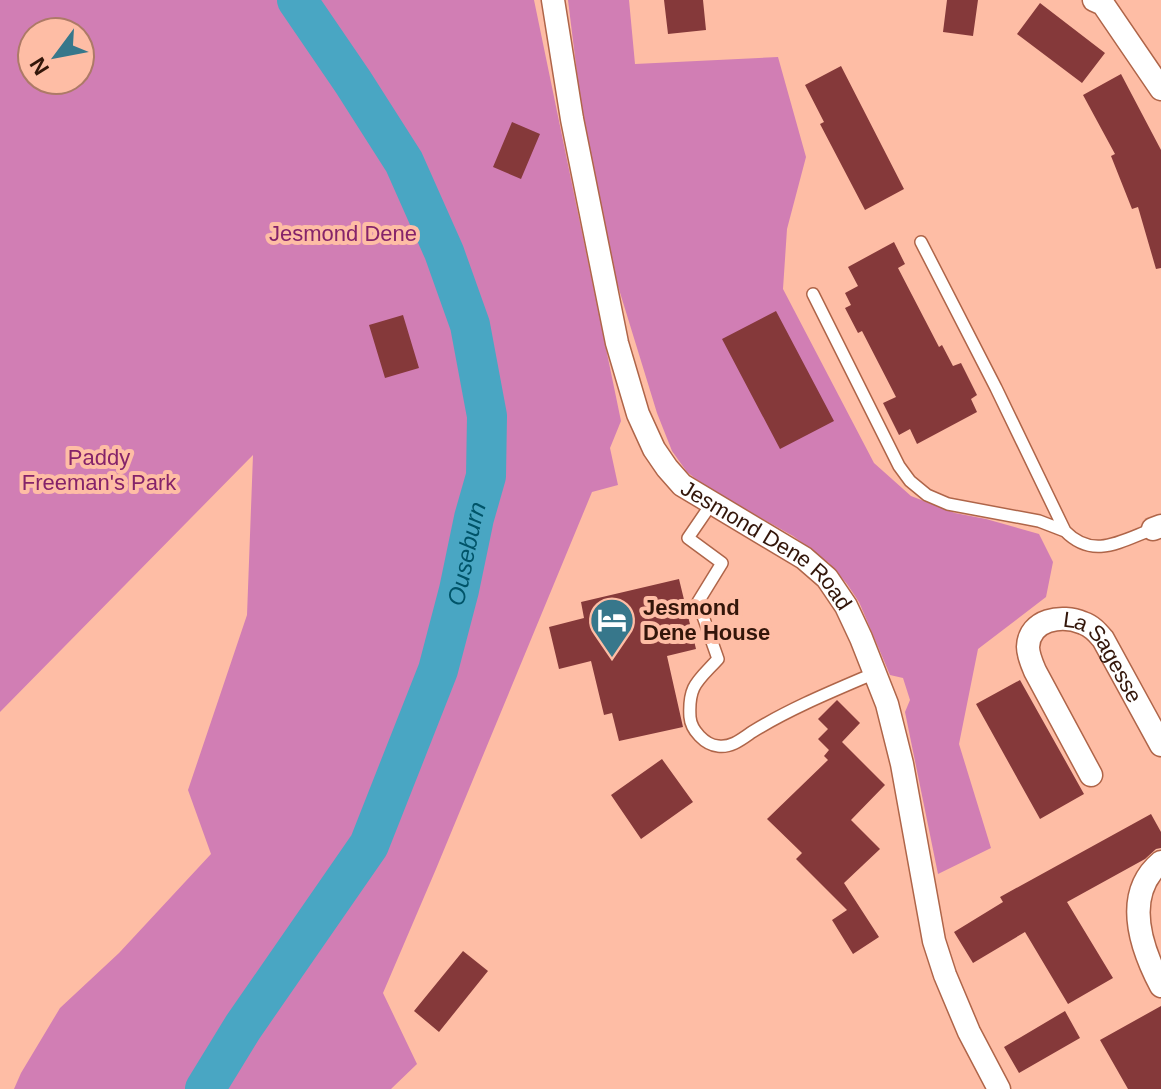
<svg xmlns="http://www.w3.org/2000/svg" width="1161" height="1089" viewBox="0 0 1161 1089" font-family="Helvetica,sans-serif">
  <rect width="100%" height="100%" fill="#febda5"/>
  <path fill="#d17eb4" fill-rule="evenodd" d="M 0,0 L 534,0 L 621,421 L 610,448 L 618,485 L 592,492 L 436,869 L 383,993 L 417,1064 L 391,1089 L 14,1089 L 21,1073 L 60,1008 L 119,953 L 211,854 L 188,790 L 247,615 L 253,455 L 0,712 ZM 32,32 L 80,32 L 80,80 L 32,80 Z
    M 568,0 L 629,0 L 635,64 L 778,57 L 806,157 L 787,229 L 783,289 L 874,463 L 911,496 L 955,513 L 986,519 L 1039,534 L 1053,562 L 1046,597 L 978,649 L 959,744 L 991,848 L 938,874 L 905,712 L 910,700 L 903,678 L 890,675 L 859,602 L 847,584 L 829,563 L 793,536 L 706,487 L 687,472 L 672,451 L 657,413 L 610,260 L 581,106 Z"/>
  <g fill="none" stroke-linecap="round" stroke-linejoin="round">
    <path stroke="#49a6c3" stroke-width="40" id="s1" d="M 205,1089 L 243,1027 L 369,845 L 438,670 L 459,590 L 474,518 L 486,476 L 487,416 L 470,325 L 444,252 L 404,162 L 353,82 L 297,0"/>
  </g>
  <path fill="#85393a" d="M 664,0 L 703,0 L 706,30 L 668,34 Z
    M 947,0 L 978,0 L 973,36 L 943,32 Z
    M 1040,3 L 1105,53 L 1082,83 L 1017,34 Z
    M 841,66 L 904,189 L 865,210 L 820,124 L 824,122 L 805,85 Z
    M 1121,74 L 1161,150 L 1161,268 L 1156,269 L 1138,207 L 1132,209 L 1111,156 L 1115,154 L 1083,95 Z
    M 512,122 L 540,134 L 521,179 L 493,167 Z
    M 894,242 L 905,264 L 898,268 L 939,347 L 942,345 L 953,366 L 961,363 L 977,395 L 971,399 L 977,412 L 917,444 L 910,429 L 899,435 L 883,403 L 896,397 L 862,331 L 858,333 L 845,308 L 851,305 L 845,293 L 858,286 L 848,267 Z
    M 776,311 L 834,421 L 780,449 L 722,339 Z
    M 403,315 L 419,368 L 385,378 L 369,325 Z
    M 679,579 L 696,649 L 667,656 L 683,727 L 619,741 L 612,713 L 604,715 L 591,661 L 559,669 L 549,627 L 584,618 L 581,602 Z
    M 1020,680 L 1084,794 L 1040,819 L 976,704 Z
    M 837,700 L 860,723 L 842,742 L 885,785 L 851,820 L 880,849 L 844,883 L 879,937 L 853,954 L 832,920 L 847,910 L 796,859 L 802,853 L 767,819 L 828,760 L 824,756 L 829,750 L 818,739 L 828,729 L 818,719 Z
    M 662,759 L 693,802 L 641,839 L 611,795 Z
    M 1151,814 L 1161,832 L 1161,848 L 1156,849 L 1145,859 L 1067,902 L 1113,978 L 1068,1004 L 1025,932 L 973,963 L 954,932 L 1003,902 L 1000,897 Z
    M 463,951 L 488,971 L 439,1032 L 414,1011 Z
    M 1161,1006 L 1161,1089 L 1128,1089 L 1100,1040 Z
    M 1065,1011 L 1080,1038 L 1019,1073 L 1004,1047 Z"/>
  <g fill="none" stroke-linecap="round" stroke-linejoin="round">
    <g stroke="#af6549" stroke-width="14">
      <path id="lane" d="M 921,242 L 996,388 L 1065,531 C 1093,560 1121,541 1153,529
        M 813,294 L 899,466 L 910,481 L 927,495 L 948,504 L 1039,521 L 1065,531
        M 712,503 L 688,538 L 722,563 L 698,602 L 718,659 C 698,681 688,685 690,717 C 691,730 705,745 718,746 C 731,748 742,739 752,732 C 791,708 833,691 875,673"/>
    </g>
    <g stroke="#af6549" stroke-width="25">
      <g id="street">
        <path id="s2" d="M 553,0 L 572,119 L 617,343 L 638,414 L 654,449 L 667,468 L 682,485 L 804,558 L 827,578 L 846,606 L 861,638 L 887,704 L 902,764 L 934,941 L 945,975 L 969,1032 L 999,1089"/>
        <path d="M 1094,0 L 1103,4 L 1161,89"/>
        <path d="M 1153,529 L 1161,526"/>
        <path id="s3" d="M 1091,775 L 1035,671 C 1032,664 1028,655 1028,647 C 1029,619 1062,614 1083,623 C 1092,626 1097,632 1103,639 L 1161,745"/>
        <path d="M 1161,862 C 1122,895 1141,948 1161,986"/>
      </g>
    </g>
    <use href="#lane" stroke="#fff" stroke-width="11"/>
    <use href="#street" stroke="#fff" stroke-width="22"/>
  </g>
  <defs>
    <g id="hotel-pin" transform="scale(2.3)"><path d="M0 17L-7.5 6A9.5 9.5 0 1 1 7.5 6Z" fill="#37778b" stroke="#febda5"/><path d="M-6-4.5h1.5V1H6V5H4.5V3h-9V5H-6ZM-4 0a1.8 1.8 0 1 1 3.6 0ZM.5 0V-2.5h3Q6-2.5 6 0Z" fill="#fff"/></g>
  </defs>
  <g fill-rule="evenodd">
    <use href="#hotel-pin" x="612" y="620"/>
  </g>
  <g text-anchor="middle" stroke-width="8" stroke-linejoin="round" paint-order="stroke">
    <g font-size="22" fill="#85236a" stroke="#febda5">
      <text x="343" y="241">Jesmond Dene</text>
      <text x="99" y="465">Paddy<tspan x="99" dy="25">Freeman's Park</tspan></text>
    </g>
    <g font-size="22" fill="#33160a" stroke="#febda5">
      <text dy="8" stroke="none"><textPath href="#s2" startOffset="612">Jesmond Dene Road</textPath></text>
      <text dy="8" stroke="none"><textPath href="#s3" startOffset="252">La Sagesse</textPath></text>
    </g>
    <g font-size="22" font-weight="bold" fill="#33160a" stroke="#febda5" text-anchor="start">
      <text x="643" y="615">Jesmond<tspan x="643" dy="25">Dene House</tspan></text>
    </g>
    <g font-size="24" font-style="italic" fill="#005469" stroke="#febda5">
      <text dy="8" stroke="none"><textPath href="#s1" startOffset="602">Ouseburn</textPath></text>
    </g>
  </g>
  <g transform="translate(56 56) rotate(238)"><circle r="38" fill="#febda5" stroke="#ad7a67" stroke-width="2"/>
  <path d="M0-6L14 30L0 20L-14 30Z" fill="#37778b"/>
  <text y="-12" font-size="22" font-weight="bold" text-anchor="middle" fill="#33160a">N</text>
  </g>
</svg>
